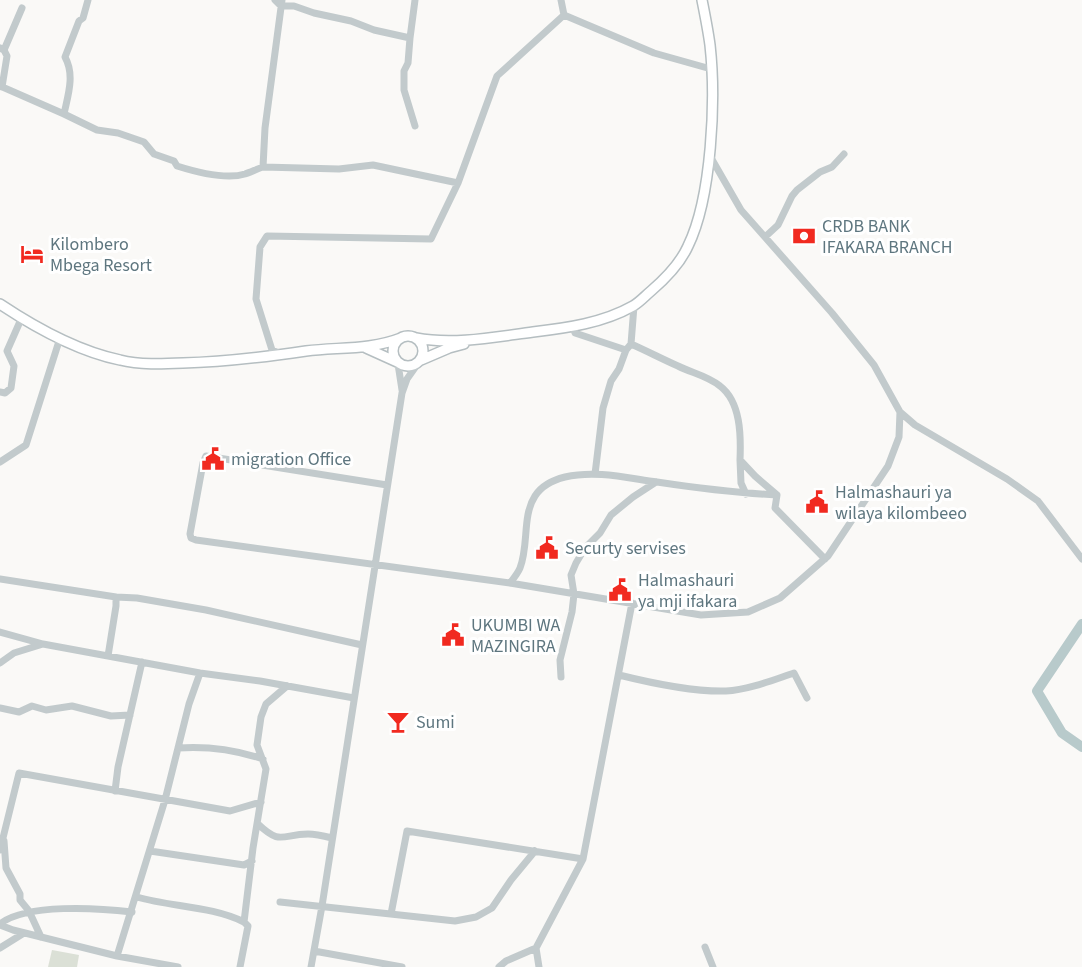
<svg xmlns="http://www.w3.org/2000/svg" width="1082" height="967" viewBox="0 0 1082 967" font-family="'Source Sans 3',sans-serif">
  <rect width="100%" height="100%" fill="#faf9f7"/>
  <path fill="#dbe0d6" d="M 52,950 L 79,955 L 77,967 L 48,967 Z"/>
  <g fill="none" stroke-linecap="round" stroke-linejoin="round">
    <path stroke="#b8cacb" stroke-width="10" d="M 1082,624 L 1037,691 L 1062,733 L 1082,747"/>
    <g stroke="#b5bec1" stroke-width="12">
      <path id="secondary" d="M 0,304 C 36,328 77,351 120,360 C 140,365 162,364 183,363 C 225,362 265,357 306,351 C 339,347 370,350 401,338
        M393 351a15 15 0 1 1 30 0a15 15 0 1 1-30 0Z
        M 416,338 C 454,345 495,337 533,332 C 567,328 603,323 633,306 C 640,302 645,296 651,291 C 665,279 680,264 688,246 C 712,197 716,99 710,45 C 708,30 705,15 702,0
        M 366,348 L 397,362
        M 421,360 L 449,348 L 464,344"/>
    </g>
    <path stroke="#c2cacc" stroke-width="7" d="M 88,0 L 83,18 L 79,21 L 65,57 C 75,75 68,95 64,114 L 97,130 L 118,133 L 144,142 L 154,154 L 174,161 L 177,166 C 196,172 225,180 245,174 C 251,172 257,169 263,167
      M 275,0 L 281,6 L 294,6 L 314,13 L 351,21 L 374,30 L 410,38 L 415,0
      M 282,0 L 265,128 L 263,167 L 339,169 L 373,165 L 458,183
      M 561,0 L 564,15 L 654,53 L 711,69
      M 410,38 L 408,63 L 404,71 L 404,90 L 415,126
      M 0,48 L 4,50 L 7,56 L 2,87
      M 4,50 L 22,8
      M 0,86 L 64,114
      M 710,156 L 741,210 L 832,313 L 874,365 L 900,412 L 915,425 L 1007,479 L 1038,501 L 1082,559
      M 765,237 L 778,225 L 792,196 L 797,190 L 820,172 L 832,167 L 844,154
      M 573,327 L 575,333 L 626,350
      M 631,344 C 647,351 662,359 678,366 C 692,373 708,376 720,386 C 741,402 741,436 740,460 L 755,476 L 777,495 L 775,508 L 825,559
      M 282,355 L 272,350 L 256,299 L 260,247 L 267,236 L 431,239 L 458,183 L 497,76 L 564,15
      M 398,364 L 402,390
      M 0,392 L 5,393 L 11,388 L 14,366 L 7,351 L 22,317
      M 740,460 L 741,483 L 746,494
      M 0,462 L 26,445 L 60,338
      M 595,474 L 603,408 L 611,381 L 619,369 L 626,350 L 631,344 L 634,306
      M 387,485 L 206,456 L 203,463 L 190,534 L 191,538 L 196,540 L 510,583 L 701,615 L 748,612 L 780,598 L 828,556 L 888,466 L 899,437 L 900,412
      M 0,579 L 116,597 L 116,606 L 108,656
      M 510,583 C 514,578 518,573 520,568 C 529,545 522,516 535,496 C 542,485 553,480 565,477 C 596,470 627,478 657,482 C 697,488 737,493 777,495
      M 116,597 L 137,598 L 206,610 L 362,645
      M 0,632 L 43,644
      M 0,663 L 14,653 L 43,644 L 200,673 L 260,681 L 354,698
      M 619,675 C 651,683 693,692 726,691 C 748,690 773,680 794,673 L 807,698
      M 561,677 L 560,660 L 572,612 L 574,594 L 571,575 L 576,563 L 585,548 L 600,533 L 611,515 L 633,497 L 656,482
      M 0,708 L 19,712 L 32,706 L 46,710 L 72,706 L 111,716 L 130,715
      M 178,748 C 206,746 236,750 263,759
      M 115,791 L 118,767 L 142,662
      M 258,824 C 281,846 282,834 308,834 C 316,834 324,836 332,838
      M 4,841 L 6,868 L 20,894 L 20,900 L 29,911 L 41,937
      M 0,850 L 19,773 L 230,811 L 261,802
      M 150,851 L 244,865 L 252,861
      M 137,897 C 171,907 212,906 244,922
      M 280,902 L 455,921 L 476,917 L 492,908 L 511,880 L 535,851
      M 391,914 L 407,831 L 583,859
      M 0,924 C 26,903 99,908 132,912
      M 0,925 L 13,930 L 117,956 L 178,967
      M 705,947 L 713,967
      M 0,948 L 24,933
      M 314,951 L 402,967
      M 117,956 L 165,800 L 189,704 L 200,673
      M 240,967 L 248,926 L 244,922 L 253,848 L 266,769 L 257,745 L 261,717 L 266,704 L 287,686
      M 311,967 L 322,906 L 402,393 L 407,379 L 419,362
      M 499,967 L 506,961 L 536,948
      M 539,967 L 536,948 L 583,859 L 632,603"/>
    <use href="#secondary" stroke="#fff" stroke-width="9"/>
  </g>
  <defs>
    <g id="bank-bare" transform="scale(1.8)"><path d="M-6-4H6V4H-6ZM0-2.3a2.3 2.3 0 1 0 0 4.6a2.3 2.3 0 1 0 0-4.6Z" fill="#f12a20" stroke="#fff" stroke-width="2.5" paint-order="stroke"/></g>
    <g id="hotel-bare" transform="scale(1.8)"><path d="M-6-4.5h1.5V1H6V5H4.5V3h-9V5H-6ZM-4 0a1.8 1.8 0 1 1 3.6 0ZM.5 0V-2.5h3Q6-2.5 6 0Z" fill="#f12a20" stroke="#fff" stroke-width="2.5" paint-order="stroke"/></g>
    <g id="civic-bare" transform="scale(1.8)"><path d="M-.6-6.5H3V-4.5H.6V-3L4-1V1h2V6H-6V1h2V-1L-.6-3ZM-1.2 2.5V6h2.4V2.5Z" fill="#f12a20" stroke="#fff" stroke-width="2.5" paint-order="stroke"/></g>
    <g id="bar-bare" transform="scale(1.8)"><path d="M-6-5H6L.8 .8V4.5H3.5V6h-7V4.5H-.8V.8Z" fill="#f12a20" stroke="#fff" stroke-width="2.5" paint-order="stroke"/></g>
  </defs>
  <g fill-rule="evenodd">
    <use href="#bank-bare" x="804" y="236"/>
    <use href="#hotel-bare" x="32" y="254"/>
    <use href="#civic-bare" x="213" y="459"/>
    <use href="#civic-bare" x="817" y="502"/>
    <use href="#civic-bare" x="547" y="548"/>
    <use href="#civic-bare" x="620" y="590"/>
    <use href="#civic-bare" x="453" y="635"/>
    <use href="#bar-bare" x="398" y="722"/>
  </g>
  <g text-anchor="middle" stroke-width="6" stroke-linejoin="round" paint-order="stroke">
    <g font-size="18" fill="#5e767f" stroke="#fff" text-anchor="start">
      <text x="822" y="232">CRDB BANK<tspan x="822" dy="21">IFAKARA BRANCH</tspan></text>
      <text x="50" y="250">Kilombero<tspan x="50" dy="21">Mbega Resort</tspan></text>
      <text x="231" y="465">migration Office</text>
      <text x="835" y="498">Halmashauri ya<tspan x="835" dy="21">wilaya kilombeeo</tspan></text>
      <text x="565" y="554">Securty servises</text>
      <text x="638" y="586">Halmashauri<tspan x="638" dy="21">ya mji ifakara</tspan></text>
      <text x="471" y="631">UKUMBI WA<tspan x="471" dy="21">MAZINGIRA</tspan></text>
      <text x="416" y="728">Sumi</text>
    </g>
  </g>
</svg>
